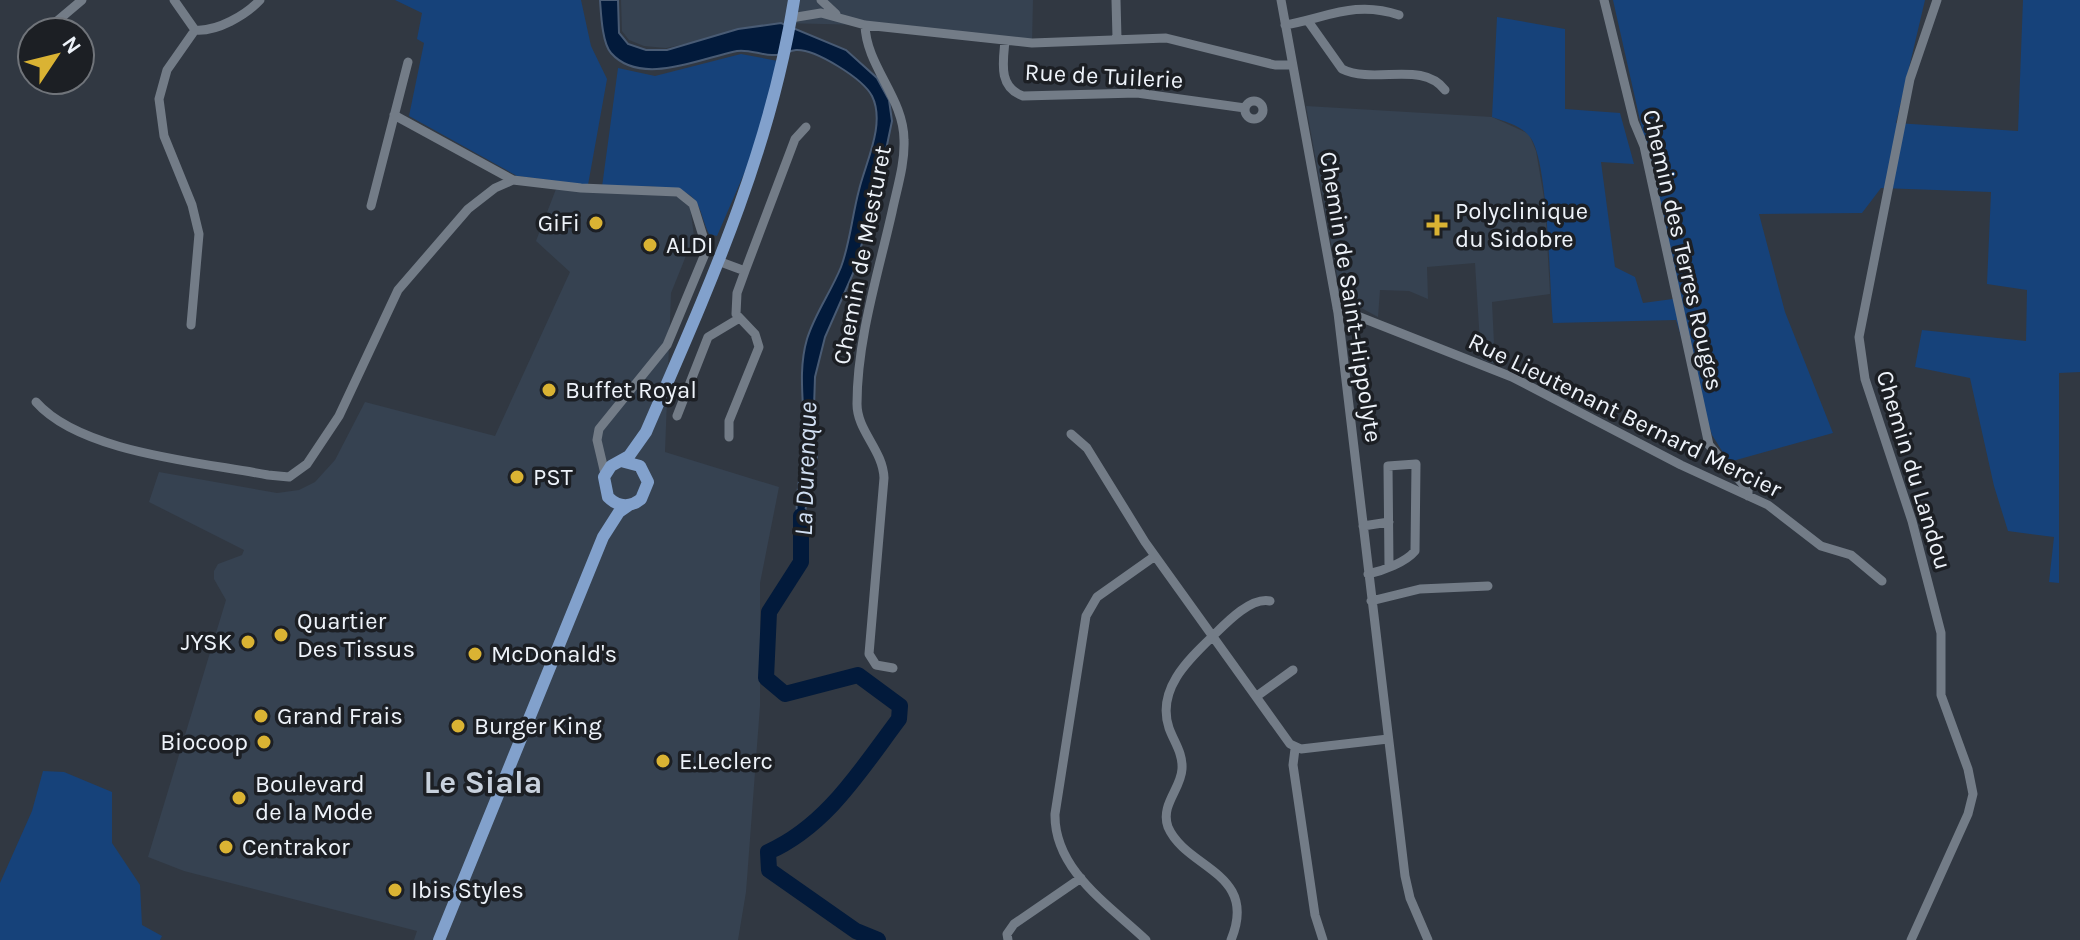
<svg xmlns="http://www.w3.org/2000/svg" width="2080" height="940" viewBox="0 0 2080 940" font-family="Karla,sans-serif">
  <rect width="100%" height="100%" fill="#313842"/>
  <path fill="#364251" d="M 621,0 L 1033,0 L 1032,43 L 865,25 L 781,23 L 666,48 L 644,46 L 629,40 L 622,31 Z
    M 1306,106 L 1492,117 L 1529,134 L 1536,151 L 1545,204 L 1550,294 L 1492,302 L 1495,364 L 1481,359 L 1475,263 L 1427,267 L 1428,299 L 1409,291 L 1380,290 L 1378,317 L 1341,297 Z
    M 556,189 L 676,196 L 690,206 L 694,236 L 671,293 L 665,452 L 779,487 L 760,583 L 760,706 L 746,892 L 738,940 L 414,940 L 417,931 L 184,871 L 148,857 L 226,600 L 214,579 L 214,571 L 218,564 L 242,555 L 244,550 L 149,502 L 159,472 L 277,493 L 299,490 L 315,482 L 335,460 L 365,402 L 495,436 L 570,272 L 536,241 Z"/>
  <path fill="#16427a" d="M 395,0 L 581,0 L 591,46 L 607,79 L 588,185 L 517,176 L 409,116 L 424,43 L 417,39 L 422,13 Z
    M 1613,0 L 1925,0 L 1896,123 L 2018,131 L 2023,0 L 2080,0 L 2080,372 L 2059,373 L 2059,583 L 2049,582 L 2054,537 L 2008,531 L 1994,486 L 1970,378 L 1915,367 L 1922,330 L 2026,341 L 2027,290 L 1987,284 L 1991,192 L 1881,188 L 1862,213 L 1759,214 L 1785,312 L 1833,433 L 1729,462 L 1712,435 L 1676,320 L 1553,323 C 1549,286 1549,161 1530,137 C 1521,125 1505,122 1492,117 L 1497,17 L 1565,29 L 1565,109 L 1620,113 L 1634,164 L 1601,162 L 1615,267 L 1635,277 L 1643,303 L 1680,298 Z
    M 741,54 L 778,61 L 753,153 L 717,236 L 709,234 C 703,223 702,209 694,199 C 680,181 625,188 602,187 L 618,68 L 655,76 Z
    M 43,771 L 64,772 L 112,792 L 112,843 L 140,885 L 142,925 L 162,936 L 160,940 L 0,940 L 0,883 L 32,811 Z"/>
  <path fill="#021a3b" stroke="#495b74" stroke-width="2" d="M 600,0 L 618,0 L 619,33 L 628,44 L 646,50 L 667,50 L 738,29 L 781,23 L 846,50 L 877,78 L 889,100 L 892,121 L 882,169 L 855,269 L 825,337 L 815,377 L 813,439 L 817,457 L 804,516 L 803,542 C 789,496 802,485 804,441 C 805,407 797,373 807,339 C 815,313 831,292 841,267 C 850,243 852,216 859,190 C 865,164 886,124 872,96 C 863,79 816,49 796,50 C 788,51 781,56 772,55 C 761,55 748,49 737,51 C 701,58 641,87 611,53 C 602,43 601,13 600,0 Z"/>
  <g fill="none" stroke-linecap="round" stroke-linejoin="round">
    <path stroke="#021a3b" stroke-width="16" d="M 801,516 L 801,562 L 769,612 L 766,678 L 785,694 L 858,675 L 900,706 L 899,719 C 862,768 827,826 768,852 L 769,870 L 856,931 L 878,940"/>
    <path stroke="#737c87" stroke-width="9" d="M 174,0 L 195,30
      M 821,0 L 836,14
      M 1116,0 L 1117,38
      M 1281,0 L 1338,313 L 1405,876 L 1410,898 L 1428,940
      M 1604,0 L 1634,122 L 1644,146 L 1709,445 L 1748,490 L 1748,496
      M 791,18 L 821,13 L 865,25 L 1032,43 L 1166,38 L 1275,65 L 1292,65
      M 1308,21 L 1342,69 C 1375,85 1422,60 1445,90
      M 56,22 L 82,0
      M 865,25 C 866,66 904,98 904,140 C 905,164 897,188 892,212 C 878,274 857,340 857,404 C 857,431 883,450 884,478 L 869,654 L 876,665 L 893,668
      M 1285,25 C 1326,18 1355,0 1399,15
      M 195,30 C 217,32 246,15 260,0
      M 1005,41 C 1003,62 998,87 1023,96 L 1137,93 L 1245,108
      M1245 110a9 9 0 1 1 18 0a9 9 0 1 1-18 0Z
      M 394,115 L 513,180
      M 371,206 L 408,62
      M 718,261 L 745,271 L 795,139 L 806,127
      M 1337,308 L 1512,377 L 1681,465 L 1768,505 L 1821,546 L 1851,555 L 1882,581
      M 191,325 L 199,234 L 192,205 L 164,136 L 159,99 L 167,70 L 195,30
      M 36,402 C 81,453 201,462 268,475 L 289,477 L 307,464 L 339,416 L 398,290 L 468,209 L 495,188 L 513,180 L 581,188 L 678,192 L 693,204 L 707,249 L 667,345 L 599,429 L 597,440 L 605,474
      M 677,416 L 708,337 L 738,319
      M 1071,434 L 1087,448 L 1145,542 L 1290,744 L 1301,749 L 1388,739
      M 729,437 L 729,421 L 759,347 L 755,334 L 736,314 L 737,293 L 745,271
      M 1363,526 L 1389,522
      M 1368,574 C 1383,571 1406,562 1415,551 L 1416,464 L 1388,466 L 1389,566
      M 1371,601 L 1420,589 L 1488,586
      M 1257,696 L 1293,670
      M 1295,749 L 1293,765 L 1315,915 L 1323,940
      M 1008,940 L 1007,934 L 1014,924 L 1081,878
      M 1146,940 C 1109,905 1054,870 1055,814 L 1086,616 L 1097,597 L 1155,556
      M 1231,940 C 1259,872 1186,869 1168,827 C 1160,805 1181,789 1182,769 C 1183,753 1174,742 1169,728 C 1156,689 1189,659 1214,635 C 1227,622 1251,597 1270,601
      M 1911,940 L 1968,814 L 1973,794 L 1968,769 L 1941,695 L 1941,633 L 1912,521 L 1865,379 L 1859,337 L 1910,79 L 1937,0"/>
    <path stroke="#82a1cc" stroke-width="12" d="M 621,461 L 640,466 L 648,482 L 641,499 C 630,508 618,507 608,497 L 604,477 L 611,466 L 629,456 L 646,432 C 707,291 770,153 794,0
      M 439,940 L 603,537 L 619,512 L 629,505"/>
  </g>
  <g fill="#dab333" stroke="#1c1f24" stroke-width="3">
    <circle cx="596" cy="223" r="8"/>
    <path d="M1433 213h8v8h8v8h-8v8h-8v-8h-8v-8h8z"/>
    <circle cx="650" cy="245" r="8"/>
    <circle cx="549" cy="390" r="8"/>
    <circle cx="517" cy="477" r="8"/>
    <circle cx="281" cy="635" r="8"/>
    <circle cx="248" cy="642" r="8"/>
    <circle cx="475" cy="654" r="8"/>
    <circle cx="261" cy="716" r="8"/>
    <circle cx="458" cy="726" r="8"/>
    <circle cx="264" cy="742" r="8"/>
    <circle cx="663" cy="761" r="8"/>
    <circle cx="239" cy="798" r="8"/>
    <circle cx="226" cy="847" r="8"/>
    <circle cx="395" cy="890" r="8"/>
  </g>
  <g text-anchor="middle" stroke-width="7" stroke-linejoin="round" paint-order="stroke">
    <g font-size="24" fill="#eef3fa" stroke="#1c1f24">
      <text transform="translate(1104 76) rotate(3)" y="8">Rue de Tuilerie</text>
      <text transform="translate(1683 250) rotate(77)" y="8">Chemin des Terres Rouges</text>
      <text transform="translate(862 255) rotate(-79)" y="8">Chemin de Mesturet</text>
      <text transform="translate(1351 297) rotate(81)" y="8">Chemin de Saint-Hippolyte</text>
      <text transform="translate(1625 415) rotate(26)" y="8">Rue Lieutenant Bernard Mercier</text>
      <text transform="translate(1914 470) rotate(73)" y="8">Chemin du Landou</text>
    </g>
    <g font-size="24" fill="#eef3fa" stroke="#1c1f24" text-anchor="start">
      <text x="1455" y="219">Polyclinique<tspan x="1455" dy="28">du Sidobre</tspan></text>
      <text x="580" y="231" text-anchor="end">GiFi</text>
      <text x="666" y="253">ALDI</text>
      <text x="565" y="398">Buffet Royal</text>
      <text x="533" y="485">PST</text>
      <text x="297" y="629">Quartier<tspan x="297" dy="28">Des Tissus</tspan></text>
      <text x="232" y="650" text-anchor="end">JYSK</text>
      <text x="491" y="662">McDonald's</text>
      <text x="277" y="724">Grand Frais</text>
      <text x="474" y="734">Burger King</text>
      <text x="248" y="750" text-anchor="end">Biocoop</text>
      <text x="679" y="769">E.Leclerc</text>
      <text x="255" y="792">Boulevard<tspan x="255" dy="28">de la Mode</tspan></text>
      <text x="242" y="855">Centrakor</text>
      <text x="411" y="898">Ibis Styles</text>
    </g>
    <g font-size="26" font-style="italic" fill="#d1dff2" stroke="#1c1f24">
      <text transform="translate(805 469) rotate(-88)" y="9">La Durenque</text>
    </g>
    <g font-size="32" font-weight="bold" fill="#c8d1dd" stroke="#1c1f24">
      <text x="483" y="793">Le Siala</text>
    </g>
  </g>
  <g transform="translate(56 56) rotate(55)"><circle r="38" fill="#1c1f24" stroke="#70747a" stroke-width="2"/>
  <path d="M0-6L14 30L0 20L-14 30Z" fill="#dab333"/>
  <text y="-12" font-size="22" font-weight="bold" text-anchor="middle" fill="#eef3fa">N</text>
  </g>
</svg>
